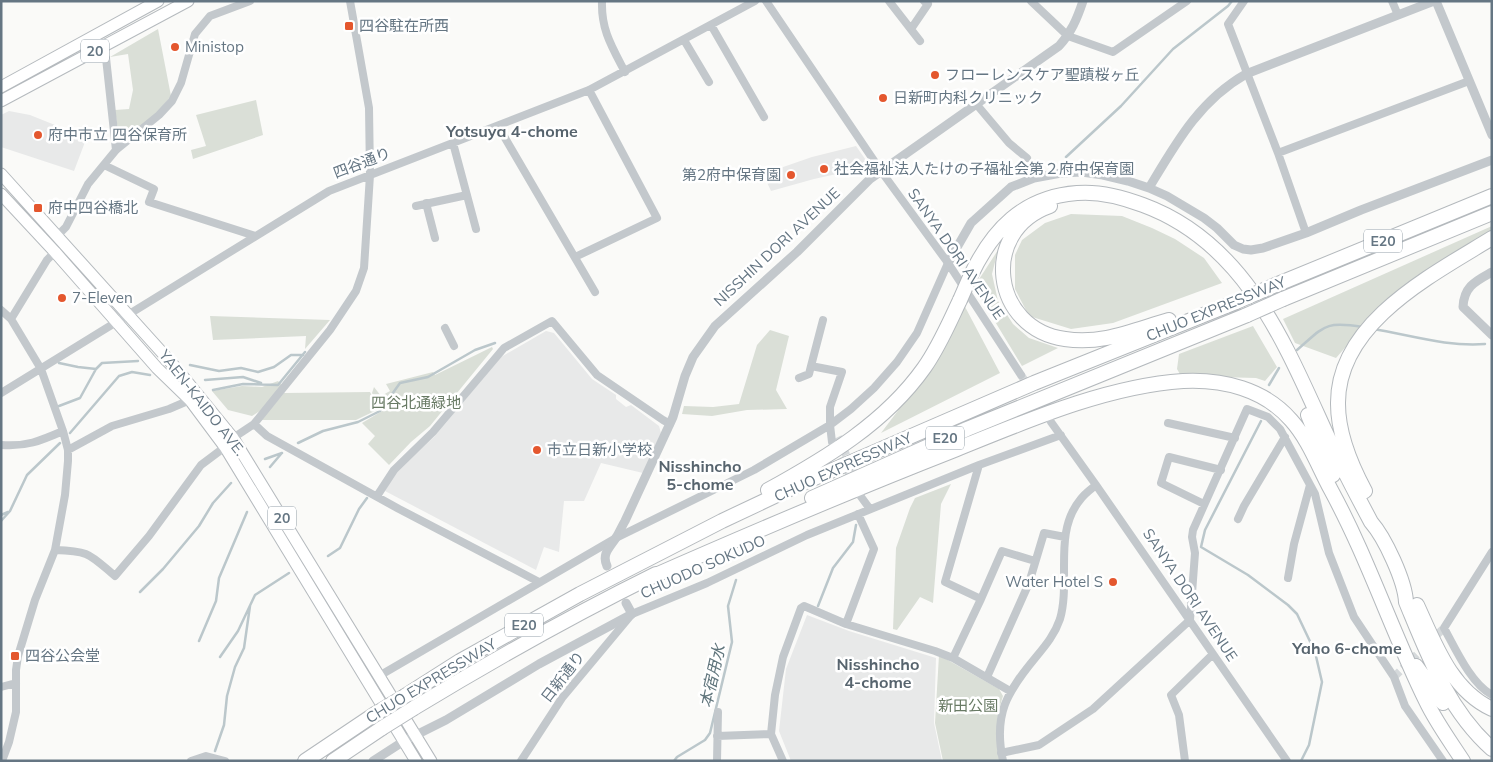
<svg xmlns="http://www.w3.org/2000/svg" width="1493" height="762" viewBox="0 0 1493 762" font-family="Mulish,'Noto Sans JP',sans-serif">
  <rect width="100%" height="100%" fill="#fafaf8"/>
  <path fill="#e8e9e9" d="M 9,111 L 30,115 L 65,129 L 85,142 L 74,171 L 1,147 L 1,115 Z
    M 856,146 L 870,166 L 870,171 L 850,171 L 814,179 L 771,191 L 763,174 L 812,157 Z
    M 546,331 L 554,333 L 592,379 L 616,395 L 616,399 L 626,407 L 631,405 L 659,426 L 661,433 L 643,473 L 601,463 L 584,501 L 564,501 L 559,552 L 544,547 L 536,570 L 385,491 L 396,472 L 434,437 L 501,357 Z
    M 807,615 L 849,631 L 936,658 L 934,723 L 942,761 L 791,761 L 779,731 L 786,669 Z"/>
  <path fill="#dadfd7" d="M 158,29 L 171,96 L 157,113 L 120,144 L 115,110 L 129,109 L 133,90 L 128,54 L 110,57 Z
    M 256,100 L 263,135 L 193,159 L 191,150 L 206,146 L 196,115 Z
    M 1071,214 L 1122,216 L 1152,228 L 1175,239 L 1204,258 L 1222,283 L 1113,323 L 1071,329 L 1029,316 L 1015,289 L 1015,255 L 1022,240 L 1045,223 Z
    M 1492,226 L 1492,234 L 1366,324 L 1336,358 L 1295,343 L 1283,319 Z
    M 998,250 L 992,274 L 998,301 L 1013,324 L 1029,338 L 1058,348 L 1022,366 L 974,287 Z
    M 963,303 L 1000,373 L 881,433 L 925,375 Z
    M 210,316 L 330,320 L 305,349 L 306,336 L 213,340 Z
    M 1253,326 L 1277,367 L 1265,381 L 1256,378 L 1181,376 L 1177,369 L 1179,354 Z
    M 770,330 L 789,336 L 776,390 L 787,409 L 747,410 L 712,416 L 682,414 L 684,406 L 713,407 L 739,404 L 757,345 Z
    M 492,347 L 493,349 L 430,426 L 411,442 L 389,465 L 368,444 L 375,436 L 362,423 L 382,411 L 372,393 L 374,387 L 381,396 L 390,391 L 386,384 L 433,372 L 435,375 Z
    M 278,381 L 282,385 L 263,409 L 252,416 L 228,410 L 212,391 L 242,386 L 262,387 Z
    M 370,392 L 379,409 L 356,420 L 261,420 L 284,393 Z
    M 951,484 L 941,504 L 933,603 L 920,597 L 897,630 L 893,629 L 896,548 L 910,508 L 915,498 Z
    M 939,655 L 999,689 L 1003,696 C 995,720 996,736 1000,761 L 943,761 L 935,723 Z"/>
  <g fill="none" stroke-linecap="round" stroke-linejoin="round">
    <path stroke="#bbc7cb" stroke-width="2.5" d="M 1066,157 L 1121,106 L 1173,49 L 1228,6 L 1232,1
      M 1373,329 C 1410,335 1447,347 1485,344
      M 1297,350 C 1325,326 1324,321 1363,327
      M 59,363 L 78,367 L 96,369
      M 190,365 L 219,371 L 241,368 L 258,372 L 274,367 L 291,355 L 303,355
      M 205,380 L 243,377 L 261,383
      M 1269,385 L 1279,368
      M 213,390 L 243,384 L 278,385 L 305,352
      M 59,406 L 80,398 L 96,369 L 102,363 L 138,361
      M 1261,421 L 1205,530 L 1201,547 L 1248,575 L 1288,605 L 1297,614 L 1315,652 L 1322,682 L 1309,745 L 1301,761
      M 70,433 L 119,376 L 132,372 L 150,375
      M 298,443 L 323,431 L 358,422 L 380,411 L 400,383 L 428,377 L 475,350 L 495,343
      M 265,459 L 282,453
      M 270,467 L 281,454
      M 1,515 L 8,512
      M 1,521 L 10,511 L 27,475 L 60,443
      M 328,556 L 340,548 L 359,509 L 367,498
      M 140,592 L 163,569 L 199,526 L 213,503 L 231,483
      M 818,606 L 833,568 L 853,542 L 856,525
      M 199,641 L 216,601 L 219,578 L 247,512
      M 220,657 L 238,631 L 255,595 L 289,573
      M 215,751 L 224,725 L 227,696 L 235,667 L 244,648 L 250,606
      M 674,761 L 677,757 L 705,740 L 710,733 L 732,642 L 728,606 L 736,580"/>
    <path stroke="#d5d9db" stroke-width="8" stroke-dasharray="8 4" stroke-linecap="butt" d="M 1021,375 L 1047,415
      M 838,437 L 858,481
      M 835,447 L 853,481
      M 1394,677 L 1444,628"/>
    <g stroke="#b5babe" stroke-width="13">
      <path id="primary" d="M 1,87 L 158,1
        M 1,101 L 188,1
        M 1,174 L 176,368 L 233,438 L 431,761
        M 1,194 L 55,252 L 157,368 L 190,400 L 225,447 L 416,761"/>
    </g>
    <g stroke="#b4b9bd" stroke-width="16">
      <path id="motorway" d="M 1050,206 C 979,231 992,329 1065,339 C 1102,345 1134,330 1169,320
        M 970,277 C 992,230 1023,197 1077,193 C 1100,191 1122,197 1143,205 C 1244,242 1284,341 1325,431 C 1339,462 1355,492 1371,522 C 1385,538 1405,581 1406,602 C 1428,655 1448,710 1492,749
        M 1273,286 L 1492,196
        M 1283,299 L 1492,213
        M 1308,415 L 1333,475
        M 768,490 C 826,458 885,423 924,368 C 939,347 949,323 960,300
        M 1365,491 C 1351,465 1338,434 1338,404 C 1337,323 1432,275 1492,238
        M 812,498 L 967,429 L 1247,315
        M 649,578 C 749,534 850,491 952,451 C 1024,422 1106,386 1183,381 C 1223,379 1264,389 1291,420 C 1309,440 1318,466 1331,490 C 1368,558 1392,632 1426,701 C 1436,722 1450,741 1463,761
        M 1417,605 C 1435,644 1451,690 1492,709
        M 1416,666 L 1443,703
        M 405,696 L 460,661 L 580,594 L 722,521 L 796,486 L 1034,383 L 1236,302
        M 414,708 C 493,660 573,615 656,574
        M 305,761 L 375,714
        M 333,761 L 382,728"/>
    </g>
    <path stroke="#c3c8cc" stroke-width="8" d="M 602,1 C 601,30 612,47 625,72
      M 766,1 L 881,171 L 948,263 L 1021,375
      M 889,1 L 920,41
      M 1031,1 L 1068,36 L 1113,52 L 1187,1
      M 1244,1 L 1228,24 L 1278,153 L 1306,233
      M 1392,1 L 1398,15
      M 711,25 L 764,117
      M 911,29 L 928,4 L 924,1
      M 684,40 L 709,82
      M 101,48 L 106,58 L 116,150
      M 977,105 L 1009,143 L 1027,158
      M 498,126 L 595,292
      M 453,143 L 476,229
      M 1278,153 L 1469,81
      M 104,165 L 154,189 L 149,202 L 255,236
      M 426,203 L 435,238
      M 416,206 L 467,195
      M 57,236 L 66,227 L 88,184 L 116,150 L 159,115 L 172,101 L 181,83 L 195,34 L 210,16 L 250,1
      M 575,257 L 657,218 L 589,90
      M 1,310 L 11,319 L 41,369 L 63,431 L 68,450 L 68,461 L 65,495 L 55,550 L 35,600 L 18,656 L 16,670 L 16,712 L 9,742 L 2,761
      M 11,319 L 47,260 L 55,252
      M 823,320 L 811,366 L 842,372 L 830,407 L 830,425 L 832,442
      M 445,328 L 454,346
      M 799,378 L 809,374 L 811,366
      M 1,393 L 329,191 L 589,90 L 755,1
      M 1051,422 L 1096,485 L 1287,761
      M 1168,423 L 1235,438
      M 254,424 L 267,436 L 399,509 L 539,582
      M 233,438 L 254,424 L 330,330 L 356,291 L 364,268 L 370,175 L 369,108 L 350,1
      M 1,445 C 26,447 40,441 63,431
      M 68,450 L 112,426 L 169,409 L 190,400
      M 859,494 L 870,509
      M 377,496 L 394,470 L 433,432 L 504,348 L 552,321 L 597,375 L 663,420 L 670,424
      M 1204,504 L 1161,483 L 1169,457 L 1221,470
      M 1238,519 L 1244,506 L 1285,437
      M 55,550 C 90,551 89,554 115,576 L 149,536 L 201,465 L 225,447
      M 1492,552 L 1444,628 C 1455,648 1471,684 1492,695
      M 1288,578 L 1294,544 L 1310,485
      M 981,599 L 1002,551 L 1035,561
      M 846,624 L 874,549 L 858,514
      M 953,658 L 981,599 L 945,582 L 979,465
      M 379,676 L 616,538 L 754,470 L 830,425 L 851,409 L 874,388 L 897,362 L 917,333 L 948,263
      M 987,677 L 1029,583 L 1044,533 L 1065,537
      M 1,687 L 16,683
      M 717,736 L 771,734
      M 1001,753 L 1039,745 L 1093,709 L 1190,620 L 1195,553 L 1192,537 L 1193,530 L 1247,409 L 1268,417 L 1280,429 L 1315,494 L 1329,553 L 1354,617 L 1394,677 L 1405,706 L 1443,761
      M 191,761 L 206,756 L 225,761
      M 521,761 L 562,698 L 632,614 L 707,583 L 807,535 L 979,465 L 1061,435
      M 717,761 L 718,712
      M 783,761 L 771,734 L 775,695 L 783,657 L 801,608 L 804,606 L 846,624 L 935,651 L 953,658 L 1010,691
      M 1003,761 C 993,714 1007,692 1036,657 C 1046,645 1055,634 1060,619 C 1071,581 1053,533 1080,500 C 1084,494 1091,489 1096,485
      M 1185,761 L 1179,715 L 1171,695 L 1213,654"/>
    <path stroke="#c3c8cc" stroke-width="9" d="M 1436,1 L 1492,135
      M 1149,188 C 1176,143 1199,101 1246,74 L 1434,1
      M 948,263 L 971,223 L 1011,187 L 1034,178 L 1061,173 L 1082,172 L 1103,175 L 1128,181 L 1149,188 L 1167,196 L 1204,218 L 1217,228 L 1234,245 L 1243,249 L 1251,250 L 1263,248 L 1306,233 L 1361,210 L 1492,160
      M 1492,272 C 1476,281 1464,286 1463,307 L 1492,335
      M 607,566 C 601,553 611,547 617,536 C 620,531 622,526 625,521 L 673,417 L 685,376 L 693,357 L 715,326 L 797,252 L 870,179 L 1059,46 C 1071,33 1077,19 1083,1
      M 373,761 L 404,741 L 446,720 L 539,664 L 632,614 L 626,603"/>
    <use href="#primary" stroke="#fff" stroke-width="11"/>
    <use href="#motorway" stroke="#fff" stroke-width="14"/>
    <g stroke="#b4b9bd" stroke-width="16" stroke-linecap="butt">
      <path id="motorway-bridge" d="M 960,300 L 970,277
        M 1236,302 L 1273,286
        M 1247,315 L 1283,299
        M 375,714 L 405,696
        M 382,728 L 414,708"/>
    </g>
    <use href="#motorway-bridge" stroke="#fff" stroke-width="14"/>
  </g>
  <g fill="#e4572e" stroke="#fff" stroke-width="2">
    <rect x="344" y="21" width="10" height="10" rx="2.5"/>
    <circle cx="175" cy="47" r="5"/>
    <circle cx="935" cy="75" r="5"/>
    <circle cx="883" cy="98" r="5"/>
    <circle cx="38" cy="135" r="5"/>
    <circle cx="824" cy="169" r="5"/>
    <circle cx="791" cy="175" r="5"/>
    <rect x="33" y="203" width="10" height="10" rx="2.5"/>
    <circle cx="62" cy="298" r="5"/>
    <circle cx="537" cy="450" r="5"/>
    <circle cx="1113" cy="582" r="5"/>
    <rect x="10" y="651" width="10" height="10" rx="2.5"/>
  </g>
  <g text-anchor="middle" stroke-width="5" stroke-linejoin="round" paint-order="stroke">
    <g fill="#fff" stroke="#939fa8" stroke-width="1">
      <rect x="81" y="39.5" width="28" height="23" rx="4"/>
      <rect x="1364" y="229.5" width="38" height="23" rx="4"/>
      <rect x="926" y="426.5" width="38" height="23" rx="4"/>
      <rect x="268" y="506.5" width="28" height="23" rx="4"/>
      <rect x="505" y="613.5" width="38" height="23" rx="4"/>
    </g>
    <g font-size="14" font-weight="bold" fill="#657683">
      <text x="95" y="56">20</text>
      <text x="1383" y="246">E20</text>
      <text x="945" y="443">E20</text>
      <text x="282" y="523">20</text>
      <text x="524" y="630">E20</text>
    </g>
    <g font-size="15" fill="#657683" stroke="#fff" text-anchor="start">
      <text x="359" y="31">四谷駐在所西</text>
      <text x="185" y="52">Ministop</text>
      <text x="945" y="80">フローレンスケア聖蹟桜ヶ丘</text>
      <text x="893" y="103">日新町内科クリニック</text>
      <text x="48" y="140">府中市立 四谷保育所</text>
      <text x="834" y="174">社会福祉法人たけの子福祉会第２府中保育園</text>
      <text x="781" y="180" text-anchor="end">第2府中保育園</text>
      <text x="48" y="213">府中四谷橋北</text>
      <text x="72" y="303">7-Eleven</text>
      <text x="547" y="455">市立日新小学校</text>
      <text x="1103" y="587" text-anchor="end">Water Hotel S</text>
      <text x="25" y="661">四谷公会堂</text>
    </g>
    <g font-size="15" fill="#657683" stroke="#fff">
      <text transform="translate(362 163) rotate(-21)" y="5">四谷通り</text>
      <text transform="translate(777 247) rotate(-43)" y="5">NISSHIN DORI AVENUE</text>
      <text transform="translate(956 254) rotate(55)" y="5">SANYA DORI AVENUE</text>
      <text transform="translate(1216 309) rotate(-22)" y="5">CHUO EXPRESSWAY</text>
      <text transform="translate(202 403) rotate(52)" y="5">YAEN-KAIDO AVE.</text>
      <text transform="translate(843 467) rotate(-24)" y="5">CHUO EXPRESSWAY</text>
      <text transform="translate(703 567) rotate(-24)" y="5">CHUODO SOKUDO</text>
      <text transform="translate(1190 595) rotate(56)" y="5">SANYA DORI AVENUE</text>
      <text transform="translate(563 677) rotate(-52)" y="5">日新通り</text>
      <text transform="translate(431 681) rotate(-31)" y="5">CHUO EXPRESSWAY</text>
    </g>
    <g font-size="15" fill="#687a64" stroke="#fff">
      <text x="416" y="408">四谷北通緑地</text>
      <text x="968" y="711">新田公園</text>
    </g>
    <g font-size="16" font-weight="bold" fill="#57646e" stroke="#fff">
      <text x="512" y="137">Yotsuya 4-chome</text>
      <text x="700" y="472">Nisshincho<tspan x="700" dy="18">5-chome</tspan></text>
      <text x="1347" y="654">Yaho 6-chome</text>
      <text x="878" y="670">Nisshincho<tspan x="878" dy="18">4-chome</tspan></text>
    </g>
    <g font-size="16" font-style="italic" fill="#60757c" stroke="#fff">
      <text transform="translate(712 676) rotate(-77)" y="6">本宿用水</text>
    </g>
  </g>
  <rect width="1493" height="762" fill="none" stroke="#657683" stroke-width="5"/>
</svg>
